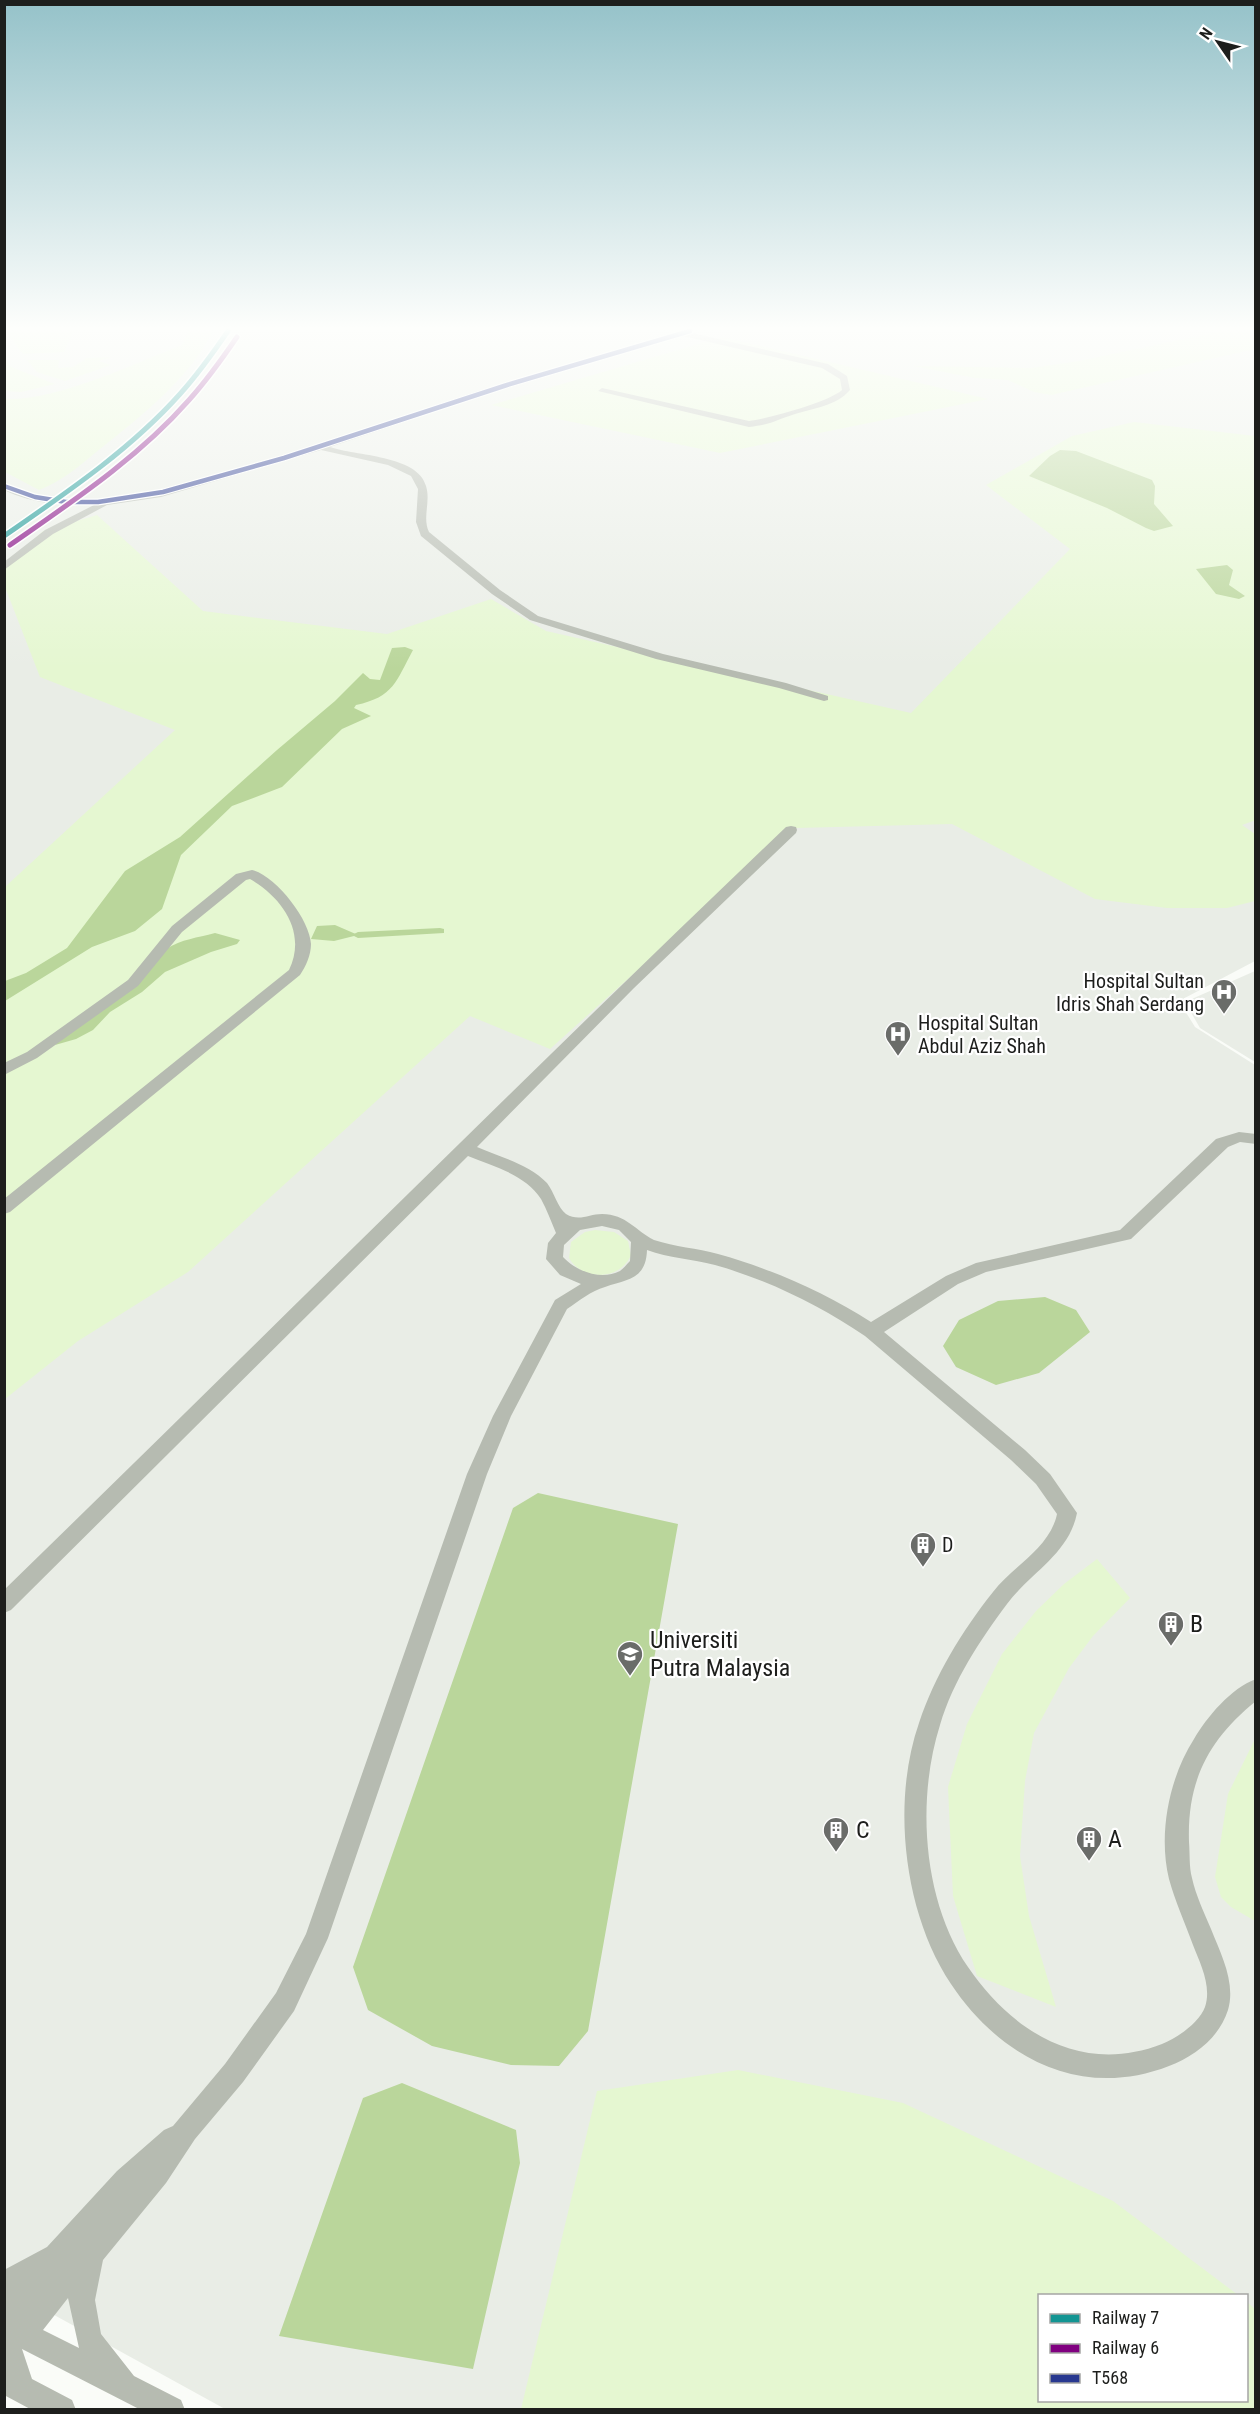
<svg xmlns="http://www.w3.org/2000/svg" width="1260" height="2414" viewBox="0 0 1260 2414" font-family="'Roboto Condensed',sans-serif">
  <rect width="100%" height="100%" fill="#fafcf8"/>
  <path fill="#e9ede6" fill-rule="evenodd" d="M 5,331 L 1255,331 L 1255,961 L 1179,1001 L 1195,1027 L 1255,1065 L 1255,2409 L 225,2409 L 16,2294 L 5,2290 ZM 1040,2296 L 1246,2296 L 1246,2400 L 1040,2400 Z
    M 1255,971 L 1255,1062 L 1200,1028 L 1185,1002 Z"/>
  <path fill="#e5f7d1" d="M 6,331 L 74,331 L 64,352 L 23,354 Z
    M 188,331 L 213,331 C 190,378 140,417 100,449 C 80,465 63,481 39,490 L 5,472 L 5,399 C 57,401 133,364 182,345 Z
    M 1222,331 L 1255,331 L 1255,349 L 1051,395 L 1034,392 L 1008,380 L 975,378 L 913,366 L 1031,368 L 1079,361 Z
    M 722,337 L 988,399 L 720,453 L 491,405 Z
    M 111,357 L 98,361 L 111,365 L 65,381 L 37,372 L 27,360 L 59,360 L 58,368 L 73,367 L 87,358 Z
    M 4,358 L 11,367 L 55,384 L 21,392 L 5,391 Z
    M 1134,422 L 1255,436 L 1256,820 L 1242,825 L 1255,834 L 1255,901 L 1227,908 L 1167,908 L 1095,899 L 952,824 L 796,828 L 550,1049 L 470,1016 L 188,1272 L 78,1341 L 5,1399 L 5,887 L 175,730 L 40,677 L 5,587 L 5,565 L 43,531 L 97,515 L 203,611 L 387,634 L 491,599 L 546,631 L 911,713 L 1070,549 L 986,485 L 1072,436 Z
    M 595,1230 L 614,1232 L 628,1241 L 631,1255 C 620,1281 582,1281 569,1258 L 571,1242 L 585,1232 Z
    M 1097,1559 L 1130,1598 L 1093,1636 L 1069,1668 L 1034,1733 L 1025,1781 L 1020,1856 L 1029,1916 L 1056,2007 L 977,1976 L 953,1896 L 948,1787 L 967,1724 L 1002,1654 L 1036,1611 L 1064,1584 Z
    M 1255,1739 L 1255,1921 L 1231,1907 L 1221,1897 L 1215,1877 L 1228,1794 Z
    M 738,2070 L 903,2103 L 1113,2201 L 1238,2295 L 1040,2296 L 1040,2400 L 1246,2400 L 1247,2302 L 1255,2309 L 1255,2409 L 521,2409 L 597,2091 Z"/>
  <path fill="#bad69b" d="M 1060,450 L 1076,451 L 1152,480 L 1155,486 L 1154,504 L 1173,526 L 1154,531 L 1146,528 L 1107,508 L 1029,476 L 1050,456 Z
    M 1227,565 L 1233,570 L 1229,585 L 1245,596 L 1239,599 L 1216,594 L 1196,569 Z
    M 405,647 L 413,650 C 396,681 394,697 356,705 L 354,708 L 371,716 L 342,729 L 282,787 L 232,806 L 181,855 L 162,909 L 135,931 L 92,947 L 5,1001 L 5,981 L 26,973 L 67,948 L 125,871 L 180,837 L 277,750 L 335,701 L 363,673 L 370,679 L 380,680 L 392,648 Z
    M 335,925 L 358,935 L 334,941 L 311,939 L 317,926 Z
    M 215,933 L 240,940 L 237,944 L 211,952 L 165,972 L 142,992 L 110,1012 L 93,1030 L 76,1039 L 55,1045 L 166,949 C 182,939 197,938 215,933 Z
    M 1045,1297 L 1076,1310 L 1090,1332 L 1039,1373 L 996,1385 L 956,1367 L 943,1346 L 959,1320 L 998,1301 Z
    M 538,1493 L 678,1524 L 588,2031 L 559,2066 L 511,2065 L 432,2046 L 368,2010 L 353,1967 L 513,1508 Z
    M 402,2083 L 516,2130 L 520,2163 L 473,2369 L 279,2336 L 363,2098 Z"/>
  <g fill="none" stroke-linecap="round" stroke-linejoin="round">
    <path fill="#bad69b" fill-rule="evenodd" d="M 440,928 L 444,929 L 444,933 L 358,938 L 352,935 L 358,932 Z"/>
    <path fill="#b6bbb1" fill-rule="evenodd" d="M 680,331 L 694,331 L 692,333 L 828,364 L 847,376 L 850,390 C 836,406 814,408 795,414 C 776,420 770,425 749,427 L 598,391 L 602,388 L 749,421 C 767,419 829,402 842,390 L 840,379 L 822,368 L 683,336 L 484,395 L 330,447 C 355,456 418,455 426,486 C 431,502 422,517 429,532 L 500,590 L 538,616 L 663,654 L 786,683 L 828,696 L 828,700 L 824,701 L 779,688 L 656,659 L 530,620 L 492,594 L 421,536 L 416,522 L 418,489 L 411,476 L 388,465 L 321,450 L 161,497 L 107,505 L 53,534 L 4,570 L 4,562 L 45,530 L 94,505 C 62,505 33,504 4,490 L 4,483 L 29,494 L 64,499 L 106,499 L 157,492 L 318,445 L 478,391 Z
      M 791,826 L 796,827 L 797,830 L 796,833 L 634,988 L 477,1147 C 500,1157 529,1164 547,1183 C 554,1192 558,1208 566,1214 C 579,1222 589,1214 602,1214 C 626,1214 636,1231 654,1240 C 675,1247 697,1248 718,1254 C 772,1269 824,1292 871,1322 L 946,1276 L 976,1263 L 1120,1230 L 1216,1139 L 1239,1132 L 1256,1134 L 1256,1144 L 1240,1142 L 1228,1147 L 1131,1239 L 986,1272 L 958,1284 L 884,1332 L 1025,1450 L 1050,1474 L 1077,1513 C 1069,1554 1031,1572 1007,1604 C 980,1640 953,1681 940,1725 C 916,1801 923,1901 968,1967 C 1013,2033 1082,2075 1162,2044 C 1177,2038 1199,2023 1205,2007 C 1212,1986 1200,1963 1193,1945 C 1185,1923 1175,1901 1169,1879 C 1158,1834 1169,1778 1194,1739 C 1207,1717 1231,1688 1256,1679 L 1256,1701 C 1208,1740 1187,1781 1189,1842 C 1190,1854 1189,1867 1192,1878 C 1196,1896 1204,1912 1211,1929 C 1221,1954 1236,1983 1228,2010 C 1219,2038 1195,2056 1169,2066 C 1082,2100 1001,2059 951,1984 C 904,1914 891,1803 919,1723 C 935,1675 962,1631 993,1592 C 1013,1566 1050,1548 1057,1514 L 1036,1484 L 1011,1460 L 865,1336 C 819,1305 768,1280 715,1265 C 692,1259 669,1258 647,1250 C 646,1280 627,1279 605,1287 C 591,1291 579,1301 567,1309 L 511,1416 L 487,1474 L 328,1938 L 294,2011 L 243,2082 L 195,2139 L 166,2183 L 103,2260 L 95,2300 L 101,2334 L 134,2376 L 181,2400 L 185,2410 L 141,2410 L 22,2349 L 32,2379 L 72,2400 L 76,2410 L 32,2410 L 4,2395 L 4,2270 L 47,2247 L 117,2171 L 164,2130 L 173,2126 L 225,2064 L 276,1993 L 306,1934 L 467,1474 L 493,1416 L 555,1300 L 581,1284 L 560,1275 L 546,1259 L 548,1243 L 556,1233 C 551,1221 547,1210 541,1199 C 526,1175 493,1166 468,1156 L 11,1610 L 4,1613 L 4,1590 C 265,1336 523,1078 786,827 ZM 602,1226 L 619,1230 L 631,1242 L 630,1261 C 627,1264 623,1269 620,1271 C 601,1281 576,1271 563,1257 L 564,1245 L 580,1230 ZM 68,2298 L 79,2348 L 43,2330 Z
      M 252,870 C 276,876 310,920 311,944 C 311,955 306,966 300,975 L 10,1212 L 4,1214 L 4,1199 L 289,970 C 307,933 283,898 250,879 L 246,880 L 182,932 L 138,986 L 37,1058 L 4,1075 L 4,1063 L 27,1052 L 128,980 L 172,926 L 236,874 Z"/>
    <g stroke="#fff" stroke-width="7">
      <path id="bus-1" d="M 4,486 L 35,497 L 66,502 L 98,502 L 163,492 L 284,458 L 507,385 L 690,331"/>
    </g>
    <use href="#bus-1" stroke="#283890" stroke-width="4.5"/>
    <g stroke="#fff" stroke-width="8">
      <path id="rail-1" d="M 4,536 C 66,493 130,450 180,394 C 198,374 213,353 228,331"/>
    </g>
    <g stroke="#fff" stroke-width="8">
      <path id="rail-2" d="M 10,545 C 73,501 138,458 189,400 C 207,380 222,359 237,337"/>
    </g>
    <use href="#rail-1" stroke="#139593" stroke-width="5"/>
    <use href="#rail-2" stroke="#800080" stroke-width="5"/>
  </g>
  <linearGradient id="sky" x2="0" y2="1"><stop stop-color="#95c2c9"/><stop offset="0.49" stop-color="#fdfefc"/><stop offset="1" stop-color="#fdfefc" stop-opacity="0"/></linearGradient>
  <rect width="1260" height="669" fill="url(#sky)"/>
  <defs>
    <g id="hospital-pin" transform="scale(1.35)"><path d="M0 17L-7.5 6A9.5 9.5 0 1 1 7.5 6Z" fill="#6a6c69" stroke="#fff"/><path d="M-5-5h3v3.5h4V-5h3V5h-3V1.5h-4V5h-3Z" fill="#fff"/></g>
    <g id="building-pin" transform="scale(1.35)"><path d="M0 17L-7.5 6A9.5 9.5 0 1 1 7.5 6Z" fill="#6a6c69" stroke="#fff"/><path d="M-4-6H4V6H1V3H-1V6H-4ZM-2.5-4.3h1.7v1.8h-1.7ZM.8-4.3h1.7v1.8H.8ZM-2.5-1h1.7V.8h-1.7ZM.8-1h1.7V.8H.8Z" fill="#fff"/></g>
    <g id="university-pin" transform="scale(1.35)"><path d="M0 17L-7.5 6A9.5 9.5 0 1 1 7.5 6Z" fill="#6a6c69" stroke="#fff"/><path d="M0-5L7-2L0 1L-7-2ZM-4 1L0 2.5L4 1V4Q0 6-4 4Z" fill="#fff"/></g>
  </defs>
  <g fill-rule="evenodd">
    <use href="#hospital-pin" x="1224" y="992"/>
    <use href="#hospital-pin" x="898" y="1034"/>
    <use href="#building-pin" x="923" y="1545"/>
    <use href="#building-pin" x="1171" y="1624"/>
    <use href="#university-pin" x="630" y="1654"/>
    <use href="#building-pin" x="836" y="1830"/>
    <use href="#building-pin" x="1089" y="1839"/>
  </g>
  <g text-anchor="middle" stroke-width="4.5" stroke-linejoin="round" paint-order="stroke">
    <g font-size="20" fill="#1d1e1c" stroke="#fff" text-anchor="start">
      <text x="1204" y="988" text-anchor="end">Hospital Sultan<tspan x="1204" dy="23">Idris Shah Serdang</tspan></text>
      <text x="918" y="1030">Hospital Sultan<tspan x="918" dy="23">Abdul Aziz Shah</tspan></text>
      <text x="942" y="1552">D</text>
    </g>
    <g font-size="24" fill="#1d1e1c" stroke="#fff" text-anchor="start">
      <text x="1190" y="1632">B</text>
      <text x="650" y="1648">Universiti<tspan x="650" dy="28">Putra Malaysia</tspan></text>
      <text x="856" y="1838">C</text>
      <text x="1108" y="1847">A</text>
    </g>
  </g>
  <rect width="1260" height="2414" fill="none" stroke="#1d1e1c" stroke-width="12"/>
  <rect x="1038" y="2294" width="210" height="108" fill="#ffffff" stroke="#a5a5a4" stroke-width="1.5"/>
  <rect x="1050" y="2314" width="30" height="9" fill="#139593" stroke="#a5a5a4" stroke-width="1.5"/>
  <text x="1092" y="2324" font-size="18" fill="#1d1e1c">Railway 7</text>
  <rect x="1050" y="2344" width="30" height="9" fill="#800080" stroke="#a5a5a4" stroke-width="1.5"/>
  <text x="1092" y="2354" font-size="18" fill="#1d1e1c">Railway 6</text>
  <rect x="1050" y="2374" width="30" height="9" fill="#283890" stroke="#a5a5a4" stroke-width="1.5"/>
  <text x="1092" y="2384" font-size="18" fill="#1d1e1c">T568</text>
  <g transform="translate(1218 42) rotate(305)" stroke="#ffffff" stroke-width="4.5" paint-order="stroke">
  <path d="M0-4.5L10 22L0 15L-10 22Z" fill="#1d1e1c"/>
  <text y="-9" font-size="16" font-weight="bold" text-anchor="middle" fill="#1d1e1c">N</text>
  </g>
</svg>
